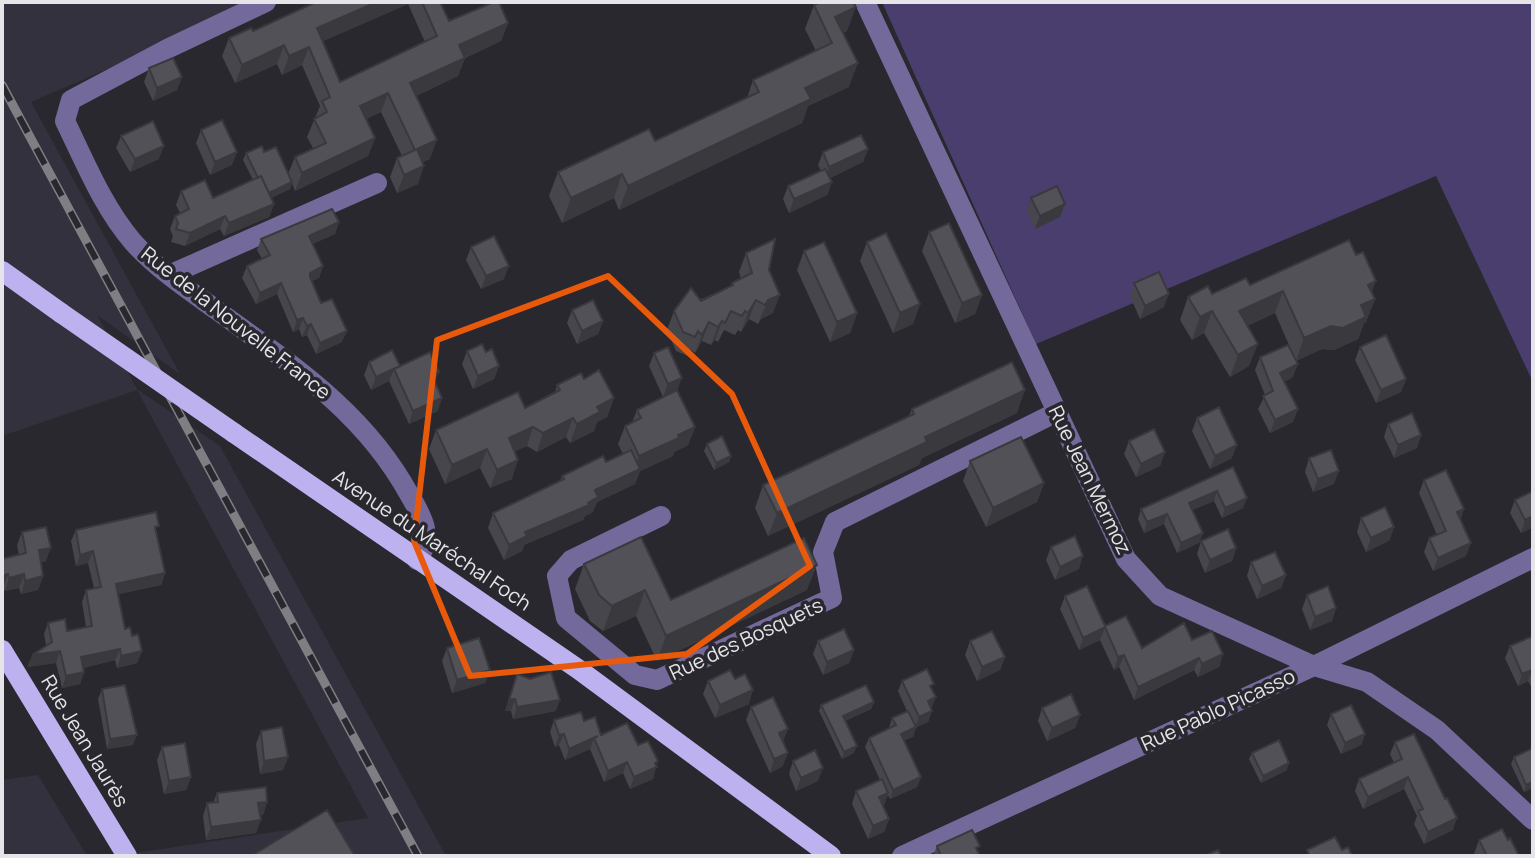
<svg xmlns="http://www.w3.org/2000/svg" width="1535" height="858" viewBox="0 0 1535 858" font-family="Manrope,sans-serif">
  <rect width="100%" height="100%" fill="#29282e"/>
  <path fill="#33313d" d="M 2,2 L 263,2 L 31,102 L 180,374 L 97,315 L 137,389 L 220,446 L 446,856 L 115,856 L 368,818 L 137,390 L 2,436 Z
    M 38,775 L 87,856 L 2,856 L 2,780 Z"/>
  <path fill="#4a3e6e" d="M 882,2 L 1533,2 L 1533,382 L 1436,176 L 1036,344 Z"/>
  <g fill="none" stroke-linecap="round" stroke-linejoin="round">
    <path stroke="#74699b" stroke-width="20" d="M 266,2 L 167,49 L 71,100 L 65,121 C 85,162 103,207 133,242 C 157,269 189,290 218,311 C 292,365 364,412 409,494 C 422,516 435,537 417,560
      M 865,2 L 1126,559 L 1160,596 L 1314,666 L 1367,682 L 1437,730 L 1533,820
      M 169,275 L 377,183
      M 661,516 L 571,560 L 557,576 L 566,618 L 635,675 L 657,680 L 832,598 L 823,552 L 835,522 L 1057,412
      M 902,856 L 1314,666 L 1533,558"/>
    <path stroke="#beb1ef" stroke-width="20" d="M 2,271 L 61,313
      M 234,433 L 578,669 L 831,856
      M 2,650 L 127,856"/>
    <g stroke="#7f7e83" stroke-width="9">
      <path id="rail" d="M 2,85 L 418,856"/>
    </g>
    <use href="#rail" stroke="#29282e" stroke-width="6" stroke-dasharray="18" stroke-linecap="butt"/>
    <path stroke="#beb1ef" stroke-width="20" d="M 61,313 L 234,433"/>
  </g>
  <path fill="#47464c" fill-rule="evenodd" d="M 316,2 L 446,2 L 441,4 L 449,21 L 508,23 L 501,41 L 465,58 L 458,76 L 416,96 L 430,159 L 423,162 L 418,184 L 397,193 L 390,177 L 397,158 L 402,156 L 381,112 L 366,119 L 375,138 L 368,156 L 295,191 L 292,183 L 290,189 L 271,198 L 274,204 L 269,217 L 224,236 L 220,229 L 185,246 L 171,242 L 173,236 L 170,229 L 175,216 L 180,213 L 176,205 L 181,191 L 213,198 L 253,180 L 243,160 L 246,153 L 264,152 L 288,174 L 295,157 L 313,148 L 307,137 L 320,106 L 302,65 L 282,75 L 277,64 L 235,83 L 222,56 L 229,38 L 253,31 ZM 408,4 L 425,42 L 340,82 L 323,41 Z
    M 814,5 L 847,31 L 843,33 L 849,87 L 808,106 L 802,123 L 619,210 L 614,198 L 562,223 L 549,196 L 558,172 L 655,141 L 747,98 L 753,80 L 816,51 L 805,29 Z
    M 149,68 L 182,77 L 177,90 L 153,101 L 144,82 Z
    M 201,130 L 232,165 L 210,175 L 196,143 Z
    M 121,136 L 159,159 L 130,172 L 116,148 Z
    M 868,149 L 863,162 L 830,178 L 832,182 L 827,195 L 789,213 L 783,199 L 788,186 L 821,171 L 818,165 L 823,152 Z
    M 1031,198 L 1065,204 L 1060,217 L 1035,229 L 1027,211 Z
    M 339,222 L 335,234 L 312,244 L 323,266 L 319,278 L 312,281 L 321,303 L 342,342 L 316,354 L 307,335 L 302,337 L 299,329 L 293,332 L 277,294 L 256,304 L 242,278 L 247,266 L 262,259 L 257,250 L 261,239 Z
    M 929,232 L 982,295 L 975,314 L 955,323 L 922,251 Z
    M 867,242 L 920,304 L 913,324 L 893,333 L 860,261 Z
    M 471,247 L 504,279 L 481,289 L 466,260 Z
    M 804,251 L 857,313 L 850,333 L 830,342 L 797,270 Z
    M 746,253 L 769,270 L 773,313 L 761,319 L 758,324 L 749,319 L 741,332 L 738,330 L 735,335 L 724,330 L 718,342 L 715,340 L 711,345 L 702,341 L 695,353 L 691,350 L 688,356 L 676,351 L 667,330 L 674,311 L 731,286 L 732,283 L 741,279 L 739,272 Z
    M 1134,283 L 1164,307 L 1140,319 L 1130,296 Z
    M 1250,285 L 1372,293 L 1375,299 L 1366,322 L 1364,323 L 1358,339 L 1334,350 L 1322,349 L 1296,361 L 1275,313 L 1247,326 L 1249,366 L 1230,377 L 1204,333 L 1192,340 L 1180,320 L 1188,297 L 1212,294 Z
    M 572,310 L 603,321 L 598,334 L 577,344 L 567,323 Z
    M 1360,347 L 1406,379 L 1401,392 L 1376,403 L 1355,360 Z
    M 467,351 L 486,352 L 499,366 L 494,379 L 473,389 L 462,364 Z
    M 654,353 L 677,391 L 695,427 L 688,445 L 674,452 L 673,456 L 640,471 L 635,484 L 597,502 L 593,512 L 585,516 L 583,520 L 524,545 L 522,551 L 504,560 L 488,528 L 493,513 L 560,481 L 562,476 L 606,462 L 623,454 L 618,444 L 625,426 L 632,423 L 637,410 L 663,397 L 649,366 Z
    M 1260,357 L 1293,377 L 1284,382 L 1298,409 L 1293,422 L 1270,433 L 1258,409 L 1265,395 L 1255,370 Z
    M 369,362 L 400,366 L 435,383 L 438,411 L 409,424 L 389,381 L 371,390 L 364,375 Z
    M 584,379 L 614,398 L 607,417 L 597,422 L 594,431 L 570,443 L 566,437 L 537,452 L 527,446 L 515,451 L 512,479 L 490,488 L 480,468 L 445,484 L 429,449 L 436,430 L 525,408 L 555,393 L 557,385 Z
    M 912,409 L 1017,413 L 922,458 L 919,465 L 768,536 L 755,508 L 763,485 L 909,416 Z
    M 1197,418 L 1232,458 L 1210,469 L 1192,431 Z
    M 1388,424 L 1421,435 L 1417,448 L 1394,458 L 1384,437 Z
    M 1129,441 L 1165,452 L 1160,466 L 1136,477 L 1124,454 Z
    M 707,444 L 731,456 L 729,462 L 714,470 L 704,451 Z
    M 1309,458 L 1334,484 L 1313,492 L 1305,472 Z
    M 970,461 L 1044,483 L 1037,502 L 986,527 L 963,481 Z
    M 1233,467 L 1243,508 L 1222,518 L 1214,501 L 1192,510 L 1203,533 L 1199,543 L 1177,553 L 1164,524 L 1144,533 L 1138,519 L 1141,509 Z
    M 1424,480 L 1461,520 L 1466,556 L 1433,571 L 1424,552 L 1429,538 L 1437,535 L 1419,493 Z
    M 1515,500 L 1533,527 L 1521,533 L 1510,513 Z
    M 1361,518 L 1390,540 L 1366,552 L 1357,532 Z
    M 76,530 L 157,533 L 165,573 L 161,585 L 118,594 L 125,629 L 142,651 L 137,663 L 117,668 L 115,660 L 83,668 L 84,672 L 80,684 L 62,688 L 56,663 L 27,667 L 46,645 L 44,634 L 48,623 L 67,631 L 86,627 L 82,602 L 86,590 L 94,588 L 88,563 L 76,566 L 71,541 Z
    M 22,532 L 46,561 L 41,562 L 43,576 L 38,590 L 21,594 L 19,588 L 5,591 L 3,587 L 2,588 L 2,559 L 19,555 L 17,545 Z
    M 1201,541 L 1236,548 L 1232,561 L 1205,573 L 1197,554 Z
    M 1051,547 L 1079,569 L 1055,580 L 1046,560 Z
    M 1251,562 L 1286,575 L 1281,588 L 1257,599 L 1247,576 Z
    M 584,564 L 671,600 L 807,590 L 657,661 L 636,616 L 603,631 L 590,621 L 575,589 Z
    M 1307,595 L 1336,608 L 1332,621 L 1310,630 L 1302,609 Z
    M 1065,596 L 1105,626 L 1142,648 L 1192,640 L 1223,654 L 1219,667 L 1198,677 L 1194,670 L 1134,700 L 1119,667 L 1114,670 L 1100,640 L 1079,650 L 1060,609 Z
    M 1533,636 L 1533,690 L 1528,681 L 1518,686 L 1505,658 L 1510,646 Z
    M 818,641 L 854,650 L 849,663 L 823,675 L 813,654 Z
    M 970,641 L 1005,657 L 1000,670 L 977,681 L 965,655 Z
    M 447,648 L 490,670 L 485,683 L 452,693 L 442,661 Z
    M 517,674 L 556,711 L 513,719 L 511,711 L 505,711 Z
    M 735,679 L 749,704 L 715,718 L 703,694 L 708,681 Z
    M 902,681 L 932,689 L 932,707 L 931,708 L 932,711 L 928,722 L 916,727 L 913,737 L 904,740 L 921,777 L 917,787 L 890,799 L 888,795 L 883,806 L 889,819 L 884,832 L 868,839 L 852,804 L 856,791 L 880,780 L 865,747 L 869,738 L 889,728 L 892,718 L 907,711 L 898,691 Z
    M 102,689 L 133,745 L 107,749 L 98,699 Z
    M 874,702 L 871,709 L 845,721 L 854,753 L 842,759 L 819,711 L 821,705 Z
    M 751,707 L 783,741 L 783,766 L 770,773 L 746,720 Z
    M 1042,708 L 1080,715 L 1075,728 L 1047,741 L 1038,721 Z
    M 1331,714 L 1365,734 L 1361,745 L 1341,754 L 1327,725 Z
    M 554,720 L 584,721 L 601,735 L 638,745 L 656,766 L 653,779 L 630,789 L 623,773 L 604,782 L 590,749 L 565,760 L 559,745 L 555,747 L 550,732 Z
    M 261,731 L 288,757 L 283,770 L 260,774 L 256,744 Z
    M 1395,742 L 1453,830 L 1424,844 L 1414,824 L 1417,816 L 1404,789 L 1363,809 L 1355,791 L 1359,779 L 1394,763 L 1390,754 Z
    M 162,747 L 191,777 L 186,790 L 164,794 L 157,760 Z
    M 1533,748 L 1533,788 L 1524,792 L 1511,764 L 1514,757 Z
    M 1252,753 L 1287,770 L 1261,783 L 1249,759 Z
    M 793,761 L 818,781 L 796,791 L 789,774 Z
    M 217,793 L 267,802 L 263,815 L 260,815 L 256,833 L 206,840 L 203,816 L 207,803 L 213,803 Z
    M 1479,840 L 1508,840 L 1519,856 L 1476,856 L 1474,854 Z
    M 937,846 L 978,852 L 980,856 L 933,856 Z"/>
  <path fill="#39393e" d="M 377,2 L 408,2 L 408,4 L 310,47 L 317,28 Z
    M 856,7 L 847,31 L 830,39 L 835,17 Z
    M 508,23 L 501,41 L 453,63 L 459,45 Z
    M 284,45 L 277,64 L 235,83 L 242,65 Z
    M 309,47 L 302,65 L 282,75 L 289,56 Z
    M 465,58 L 458,76 L 404,101 L 410,83 Z
    M 858,63 L 849,87 L 808,106 L 802,123 L 619,210 L 628,186 L 805,88 Z
    M 182,77 L 177,90 L 153,101 L 157,88 Z
    M 388,93 L 381,112 L 353,124 L 360,106 Z
    M 375,138 L 368,156 L 295,191 L 302,173 Z
    M 437,140 L 430,159 L 410,168 L 417,149 Z
    M 164,146 L 159,159 L 130,172 L 135,159 Z
    M 868,149 L 863,162 L 825,180 L 829,167 Z
    M 237,152 L 232,165 L 210,175 L 215,162 Z
    M 424,166 L 418,184 L 397,193 L 404,175 Z
    M 622,174 L 614,198 L 562,223 L 571,198 Z
    M 292,182 L 290,189 L 264,201 L 266,195 Z
    M 832,182 L 827,195 L 789,213 L 794,199 Z
    M 274,204 L 269,217 L 224,236 L 229,223 Z
    M 1065,204 L 1060,217 L 1035,229 L 1040,216 Z
    M 225,216 L 220,229 L 185,246 L 190,233 Z
    M 339,222 L 335,234 L 304,248 L 309,236 Z
    M 323,266 L 319,278 L 306,284 L 310,273 Z
    M 509,266 L 504,279 L 481,289 L 486,276 Z
    M 1376,281 L 1368,302 L 1375,299 L 1366,322 L 1364,323 L 1358,339 L 1334,350 L 1322,349 L 1296,361 L 1304,338 L 1368,285 Z
    M 281,283 L 277,294 L 256,304 L 260,293 Z
    M 1283,291 L 1275,313 L 1231,333 L 1239,311 Z
    M 1169,294 L 1164,307 L 1140,319 L 1145,306 Z
    M 780,295 L 773,313 L 761,319 L 758,324 L 768,300 Z
    M 982,295 L 975,314 L 955,323 L 962,303 Z
    M 756,300 L 749,319 L 741,332 L 748,313 Z
    M 920,304 L 913,324 L 893,333 L 900,313 Z
    M 1212,311 L 1204,333 L 1192,340 L 1200,317 Z
    M 857,313 L 850,333 L 830,342 L 837,322 Z
    M 303,318 L 299,329 L 293,332 L 297,320 Z
    M 603,321 L 598,334 L 577,344 L 582,331 Z
    M 722,321 L 715,340 L 711,345 L 718,327 Z
    M 709,322 L 702,341 L 695,353 L 702,335 Z
    M 311,324 L 307,335 L 302,337 L 307,326 Z
    M 347,331 L 342,342 L 316,354 L 320,343 Z
    M 1258,344 L 1249,366 L 1230,377 L 1238,355 Z
    M 1298,364 L 1293,377 L 1275,386 L 1280,373 Z
    M 499,366 L 494,379 L 473,389 L 478,376 Z
    M 394,369 L 389,381 L 371,390 L 376,377 Z
    M 439,372 L 434,385 L 432,375 Z
    M 682,378 L 677,391 L 663,397 L 668,384 Z
    M 1406,379 L 1401,392 L 1376,403 L 1381,390 Z
    M 1025,390 L 1017,413 L 922,458 L 919,465 L 768,536 L 777,513 L 925,437 Z
    M 442,398 L 438,411 L 409,424 L 413,411 Z
    M 614,398 L 607,417 L 597,422 L 594,431 L 570,443 L 577,424 L 597,407 Z
    M 1298,409 L 1293,422 L 1270,433 L 1275,420 Z
    M 573,418 L 566,437 L 537,452 L 543,433 Z
    M 533,427 L 527,446 L 502,456 L 509,438 Z
    M 695,427 L 688,445 L 674,452 L 673,456 L 640,471 L 635,484 L 597,502 L 593,512 L 585,516 L 583,520 L 524,545 L 522,551 L 504,560 L 509,545 L 525,532 L 595,490 L 633,472 L 639,456 Z
    M 1421,435 L 1417,448 L 1394,458 L 1398,445 Z
    M 1237,445 L 1232,458 L 1210,469 L 1215,456 Z
    M 487,449 L 480,468 L 445,484 L 452,465 Z
    M 1165,452 L 1160,466 L 1136,477 L 1141,464 Z
    M 731,456 L 729,462 L 714,470 L 716,463 Z
    M 518,460 L 512,479 L 490,488 L 497,470 Z
    M 1339,471 L 1334,484 L 1313,492 L 1318,479 Z
    M 1044,483 L 1037,502 L 986,527 L 993,508 Z
    M 1217,491 L 1214,501 L 1185,513 L 1189,503 Z
    M 1247,498 L 1243,508 L 1222,518 L 1225,508 Z
    M 1464,509 L 1460,522 L 1457,512 Z
    M 1167,514 L 1164,524 L 1144,533 L 1147,522 Z
    M 1533,516 L 1533,527 L 1521,533 L 1525,520 Z
    M 1394,527 L 1390,540 L 1366,552 L 1371,538 Z
    M 1203,533 L 1199,543 L 1177,553 L 1181,543 Z
    M 1471,543 L 1466,556 L 1433,571 L 1438,558 Z
    M 51,548 L 46,561 L 34,563 L 39,550 Z
    M 1236,548 L 1232,561 L 1205,573 L 1210,560 Z
    M 93,551 L 88,563 L 76,566 L 80,555 Z
    M 1083,556 L 1079,569 L 1055,580 L 1060,567 Z
    M 817,565 L 807,590 L 657,661 L 666,636 Z
    M 165,573 L 161,585 L 111,596 L 116,584 Z
    M 8,574 L 3,587 L 2,588 L 2,576 Z
    M 24,574 L 19,588 L 5,591 L 9,578 Z
    M 1286,575 L 1281,588 L 1257,599 L 1262,586 Z
    M 43,576 L 38,590 L 21,594 L 25,581 Z
    M 645,590 L 636,616 L 603,631 L 612,606 Z
    M 1336,608 L 1332,621 L 1310,630 L 1315,617 Z
    M 1105,627 L 1100,640 L 1079,650 L 1083,638 Z
    M 120,649 L 115,660 L 77,669 L 81,657 Z
    M 854,650 L 849,663 L 823,675 L 827,662 Z
    M 60,651 L 56,663 L 27,667 L 32,655 Z
    M 142,651 L 137,663 L 117,668 L 121,656 Z
    M 1223,654 L 1219,667 L 1198,677 L 1202,664 Z
    M 1124,655 L 1119,667 L 1114,670 L 1118,657 Z
    M 1005,657 L 1000,670 L 977,681 L 982,667 Z
    M 1199,658 L 1194,670 L 1134,700 L 1138,687 Z
    M 490,670 L 485,683 L 452,693 L 457,680 Z
    M 1532,670 L 1528,681 L 1518,686 L 1522,674 Z
    M 84,672 L 80,684 L 62,688 L 66,676 Z
    M 753,690 L 749,704 L 715,718 L 720,705 Z
    M 936,697 L 932,707 L 924,711 L 928,701 Z
    M 515,699 L 511,711 L 505,711 L 509,700 Z
    M 560,700 L 556,711 L 513,719 L 517,707 Z
    M 874,702 L 871,709 L 841,723 L 843,716 Z
    M 932,711 L 928,722 L 915,728 L 919,717 Z
    M 1080,715 L 1075,728 L 1047,741 L 1052,728 Z
    M 916,727 L 913,737 L 898,743 L 901,734 Z
    M 788,729 L 783,742 L 779,733 Z
    M 564,734 L 559,745 L 555,747 L 559,735 Z
    M 1365,734 L 1361,745 L 1341,754 L 1345,743 Z
    M 137,735 L 133,745 L 107,749 L 110,739 Z
    M 594,738 L 590,749 L 565,760 L 569,749 Z
    M 857,746 L 854,753 L 842,759 L 844,752 Z
    M 788,753 L 783,766 L 770,773 L 774,759 Z
    M 288,757 L 283,770 L 260,774 L 264,761 Z
    M 658,761 L 653,779 L 630,789 L 634,777 Z
    M 627,762 L 623,773 L 604,782 L 608,771 Z
    M 1289,763 L 1287,770 L 1261,783 L 1263,776 Z
    M 823,768 L 818,781 L 796,791 L 801,778 Z
    M 191,777 L 186,790 L 164,794 L 169,781 Z
    M 921,777 L 917,787 L 890,799 L 893,790 Z
    M 1408,777 L 1404,789 L 1363,809 L 1368,797 Z
    M 1533,782 L 1533,788 L 1524,792 L 1526,785 Z
    M 888,793 L 884,806 L 874,810 L 879,797 Z
    M 267,802 L 263,815 L 253,816 L 258,803 Z
    M 1457,818 L 1453,830 L 1424,844 L 1428,832 Z
    M 889,819 L 884,832 L 868,839 L 873,826 Z
    M 261,820 L 256,833 L 206,840 L 211,827 Z"/>
  <path fill="#525158" stroke="#39393e" stroke-width="2" d="M 316,2 L 377,2 L 317,28 L 340,82 L 437,36 L 422,2 L 440,2 L 449,21 L 494,2 L 499,2 L 508,23 L 459,45 L 465,58 L 410,83 L 437,140 L 417,149 L 424,166 L 404,175 L 397,158 L 415,150 L 388,93 L 360,106 L 375,138 L 302,173 L 295,157 L 326,143 L 314,119 L 327,112 L 322,101 L 330,97 L 309,47 L 289,56 L 284,45 L 242,65 L 229,38 L 251,28 L 253,31 Z
    M 820,2 L 853,2 L 856,7 L 835,17 L 858,63 L 805,88 L 811,99 L 628,186 L 622,174 L 571,198 L 558,172 L 649,129 L 655,141 L 759,92 L 753,80 L 832,43 L 814,5 Z
    M 173,58 L 182,77 L 157,88 L 149,68 Z
    M 222,120 L 237,152 L 215,162 L 201,130 Z
    M 153,121 L 164,146 L 135,159 L 121,136 Z
    M 861,135 L 868,149 L 829,167 L 823,152 Z
    M 262,146 L 264,152 L 276,147 L 292,182 L 269,193 L 261,176 L 258,178 L 246,153 Z
    M 825,169 L 832,182 L 794,199 L 788,186 Z
    M 261,176 L 274,204 L 229,223 L 225,216 L 190,233 L 176,229 L 178,223 L 175,216 L 189,209 L 181,191 L 205,180 L 213,198 Z
    M 1057,186 L 1065,204 L 1040,216 L 1031,198 Z
    M 332,209 L 339,222 L 309,236 L 323,266 L 310,273 L 310,277 L 321,303 L 332,299 L 347,331 L 320,343 L 311,324 L 307,326 L 303,318 L 297,320 L 281,283 L 260,293 L 247,266 L 270,255 L 261,239 Z
    M 949,223 L 982,295 L 962,303 L 929,232 Z
    M 886,233 L 920,304 L 900,313 L 867,242 Z
    M 494,236 L 509,266 L 486,276 L 471,247 Z
    M 775,239 L 769,270 L 780,295 L 768,300 L 765,305 L 756,300 L 748,313 L 745,311 L 742,316 L 731,311 L 725,323 L 722,321 L 718,327 L 709,322 L 702,335 L 698,331 L 695,337 L 683,332 L 674,311 L 691,288 L 701,301 L 733,285 L 732,283 L 752,273 L 746,253 Z
    M 1349,240 L 1356,255 L 1363,252 L 1376,281 L 1368,285 L 1375,299 L 1361,305 L 1366,317 L 1343,328 L 1331,326 L 1304,338 L 1283,291 L 1239,311 L 1258,344 L 1238,355 L 1212,311 L 1200,317 L 1188,297 L 1208,286 L 1212,294 L 1246,278 L 1250,285 Z
    M 824,242 L 857,313 L 837,322 L 804,251 Z
    M 1159,272 L 1169,294 L 1145,306 L 1134,283 Z
    M 593,300 L 603,321 L 582,331 L 572,310 Z
    M 1386,335 L 1406,379 L 1381,390 L 1360,347 Z
    M 482,344 L 486,352 L 492,349 L 499,366 L 478,376 L 467,351 Z
    M 1288,345 L 1298,364 L 1280,373 L 1298,409 L 1275,420 L 1263,396 L 1273,391 L 1260,357 Z
    M 668,347 L 682,378 L 668,384 L 654,353 Z
    M 392,350 L 400,366 L 376,377 L 369,362 Z
    M 430,352 L 439,372 L 432,375 L 442,398 L 413,411 L 394,369 Z
    M 1012,362 L 1025,390 L 925,437 L 927,442 L 777,513 L 763,485 L 914,414 L 912,409 Z
    M 599,370 L 614,398 L 597,407 L 600,412 L 577,424 L 573,418 L 543,433 L 533,427 L 509,438 L 518,460 L 497,470 L 487,449 L 452,465 L 436,430 L 518,392 L 525,408 L 560,390 L 557,385 L 581,373 L 584,379 Z
    M 677,390 L 695,427 L 678,435 L 679,438 L 639,456 L 625,426 L 641,418 L 637,410 Z
    M 1219,407 L 1237,445 L 1215,456 L 1197,418 Z
    M 1412,413 L 1421,435 L 1398,445 L 1388,424 Z
    M 1154,429 L 1165,452 L 1141,464 L 1129,441 Z
    M 722,436 L 731,456 L 716,463 L 707,444 Z
    M 1021,437 L 1044,483 L 993,508 L 970,461 Z
    M 631,450 L 640,469 L 595,490 L 598,497 L 588,503 L 589,505 L 525,532 L 527,536 L 509,545 L 493,513 L 564,479 L 562,476 L 603,456 L 606,462 Z
    M 1331,450 L 1339,471 L 1318,479 L 1309,458 Z
    M 1233,467 L 1247,498 L 1225,508 L 1217,491 L 1189,503 L 1203,533 L 1181,543 L 1167,514 L 1147,522 L 1141,509 Z
    M 1446,470 L 1464,509 L 1457,512 L 1471,543 L 1438,558 L 1429,538 L 1446,531 L 1424,480 Z
    M 1533,491 L 1533,516 L 1525,520 L 1515,500 Z
    M 1385,507 L 1394,527 L 1371,538 L 1361,518 Z
    M 156,512 L 159,526 L 155,527 L 165,573 L 116,584 L 125,629 L 130,627 L 132,636 L 138,634 L 142,651 L 121,656 L 120,649 L 81,657 L 84,672 L 66,676 L 60,651 L 32,655 L 52,642 L 48,623 L 65,619 L 67,631 L 92,626 L 86,590 L 101,587 L 93,551 L 80,555 L 76,530 Z
    M 46,527 L 51,548 L 39,550 L 43,576 L 25,581 L 24,574 L 9,578 L 8,574 L 2,576 L 2,559 L 26,553 L 22,532 Z
    M 1228,529 L 1236,548 L 1210,560 L 1201,541 Z
    M 1075,536 L 1083,556 L 1060,567 L 1051,547 Z
    M 641,537 L 671,600 L 804,538 L 817,565 L 666,636 L 645,590 L 612,606 L 599,595 L 584,564 Z
    M 1275,552 L 1286,575 L 1262,586 L 1251,562 Z
    M 1087,586 L 1105,626 L 1126,616 L 1142,648 L 1184,623 L 1192,640 L 1212,631 L 1223,654 L 1202,664 L 1199,658 L 1138,687 L 1124,655 L 1118,657 L 1105,627 L 1083,638 L 1065,596 Z
    M 1328,586 L 1336,608 L 1315,617 L 1307,595 Z
    M 844,629 L 854,650 L 827,662 L 818,641 Z
    M 992,631 L 1005,657 L 982,667 L 970,641 Z
    M 1533,636 L 1533,671 L 1532,670 L 1522,674 L 1510,646 Z
    M 479,638 L 490,670 L 457,680 L 447,648 Z
    M 927,669 L 934,684 L 930,686 L 936,697 L 928,701 L 932,711 L 919,717 L 902,681 Z
    M 730,670 L 735,679 L 745,674 L 753,690 L 720,705 L 708,681 Z
    M 551,672 L 560,700 L 517,707 L 515,699 L 509,700 L 517,674 L 530,679 Z
    M 125,685 L 137,735 L 110,739 L 102,689 Z
    M 866,685 L 874,702 L 843,716 L 857,746 L 844,752 L 821,705 Z
    M 1071,694 L 1080,715 L 1052,728 L 1042,708 Z
    M 773,697 L 788,729 L 779,733 L 788,753 L 774,759 L 751,707 Z
    M 1351,705 L 1365,734 L 1345,743 L 1331,714 Z
    M 908,711 L 916,727 L 901,734 L 921,777 L 893,790 L 869,738 L 896,725 L 892,718 Z
    M 581,712 L 584,721 L 595,717 L 601,735 L 627,723 L 638,745 L 648,741 L 658,761 L 655,763 L 657,767 L 634,777 L 627,762 L 608,771 L 594,738 L 598,736 L 569,749 L 564,734 L 559,735 L 554,720 Z
    M 282,727 L 288,757 L 264,761 L 261,731 Z
    M 1414,734 L 1445,799 L 1447,798 L 1457,818 L 1428,832 L 1418,811 L 1423,809 L 1408,777 L 1368,797 L 1359,779 L 1402,759 L 1395,742 Z
    M 1279,740 L 1289,763 L 1263,776 L 1252,753 Z
    M 185,743 L 191,777 L 169,781 L 162,747 Z
    M 1533,748 L 1533,782 L 1526,785 L 1514,757 Z
    M 815,750 L 823,768 L 801,778 L 793,761 Z
    M 882,779 L 888,793 L 879,797 L 889,819 L 873,826 L 856,791 Z
    M 266,787 L 267,802 L 258,803 L 261,820 L 211,827 L 207,803 L 218,802 L 217,793 Z
    M 327,810 L 355,856 L 251,856 Z
    M 1502,829 L 1508,840 L 1510,838 L 1519,856 L 1487,856 L 1479,840 Z
    M 972,830 L 980,846 L 976,848 L 980,856 L 941,856 L 937,846 Z
    M 1335,837 L 1342,850 L 1348,847 L 1352,856 L 1310,856 L 1307,850 Z
    M 1218,850 L 1221,856 L 1204,856 Z"/>
  <path fill="none" stroke="#e8590c" stroke-width="6" stroke-linejoin="round" d="M 608,276 L 732,394 L 810,566 L 687,654 L 470,676 L 414,541 L 437,340 Z"/>
  <g text-anchor="middle" stroke-width="7" stroke-linejoin="round" paint-order="stroke">
    <g font-size="20" fill="#e5e4e8" stroke="#29282e">
      <text transform="translate(236 323) rotate(38)" y="7">Rue de la Nouvelle France</text>
      <text transform="translate(1090 480) rotate(64)" y="7">Rue Jean Mermoz</text>
      <text transform="translate(432 540) rotate(34)" y="7">Avenue du Maréchal Foch</text>
      <text transform="translate(746 639) rotate(-25)" y="7">Rue des Bosquets</text>
      <text transform="translate(1218 710) rotate(-25)" y="7">Rue Pablo Picasso</text>
      <text transform="translate(85 741) rotate(59)" y="7">Rue Jean Jaurès</text>
    </g>
  </g>
  <rect width="1535" height="858" fill="none" stroke="#e5e4e8" stroke-width="8"/>
</svg>
